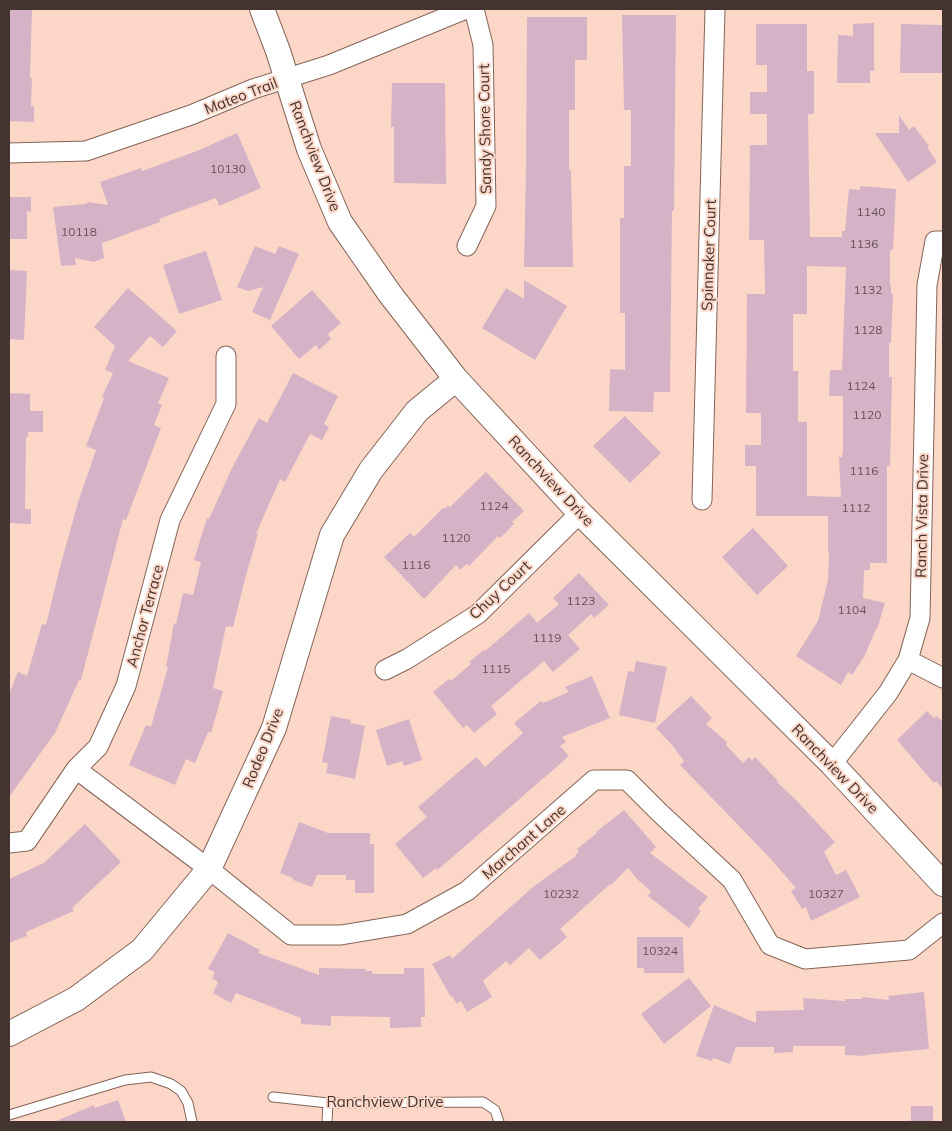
<svg xmlns="http://www.w3.org/2000/svg" width="952" height="1131" viewBox="0 0 952 1131" font-family="Mulish,sans-serif">
  <rect width="100%" height="100%" fill="#fcd7c8"/>
  <path fill="#d5b2c5" fill-rule="evenodd" d="M 9,9 L 32,9 L 30,78 L 32,78 L 31,106 L 34,106 L 34,122 L 9,121 Z
    M 622,15 L 676,15 L 674,211 L 672,211 L 670,392 L 654,392 L 653,412 L 609,411 L 610,369 L 625,370 L 625,313 L 620,313 L 620,218 L 624,218 L 624,166 L 631,166 L 631,110 L 624,110 Z
    M 527,17 L 587,17 L 587,60 L 575,60 L 575,110 L 569,110 L 569,170 L 571,170 L 573,267 L 524,267 L 526,170 Z
    M 874,23 L 874,71 L 870,71 L 870,83 L 837,83 L 838,35 L 853,36 L 853,24 Z
    M 756,24 L 807,24 L 807,71 L 814,71 L 814,114 L 808,114 L 810,237 L 842,237 L 842,231 L 845,231 L 849,189 L 860,190 L 860,186 L 896,189 L 893,250 L 890,250 L 890,285 L 891,285 L 891,294 L 893,294 L 891,343 L 889,343 L 889,377 L 892,377 L 890,466 L 887,466 L 887,563 L 870,563 L 870,570 L 864,570 L 863,598 L 885,603 L 877,629 L 876,629 L 865,655 L 852,675 L 848,672 L 841,685 L 796,656 L 818,621 L 828,580 L 829,553 L 828,553 L 828,516 L 756,516 L 756,466 L 745,466 L 745,445 L 761,445 L 761,413 L 746,413 L 747,294 L 765,294 L 764,240 L 749,240 L 750,145 L 767,145 L 767,114 L 750,114 L 750,92 L 767,92 L 767,65 L 756,65 ZM 807,266 L 846,267 L 842,370 L 830,370 L 829,396 L 843,396 L 843,450 L 842,457 L 839,457 L 841,497 L 807,496 L 807,422 L 798,422 L 798,371 L 793,371 L 793,314 L 807,314 Z
    M 901,24 L 943,25 L 943,73 L 900,73 Z
    M 392,83 L 445,83 L 446,184 L 394,183 L 394,127 L 391,127 Z
    M 899,115 L 909,130 L 914,126 L 929,146 L 927,147 L 937,162 L 908,182 L 875,133 L 899,133 Z
    M 237,133 L 261,188 L 219,206 L 216,198 L 159,219 L 160,222 L 102,243 L 104,258 L 94,262 L 75,258 L 76,265 L 61,266 L 53,207 L 85,204 L 88,202 L 108,205 L 100,182 L 141,168 L 142,171 L 197,151 Z
    M 9,197 L 31,197 L 31,212 L 27,211 L 27,239 L 9,239 Z
    M 255,246 L 275,254 L 279,246 L 299,254 L 270,320 L 252,312 L 263,287 L 248,291 L 237,287 Z
    M 206,251 L 222,300 L 179,314 L 163,265 Z
    M 9,270 L 27,271 L 24,340 L 9,339 Z
    M 524,280 L 567,306 L 535,360 L 482,328 L 506,288 L 524,299 Z
    M 128,288 L 177,331 L 163,347 L 150,336 L 128,361 L 169,378 L 158,403 L 162,405 L 154,425 L 161,428 L 126,520 L 123,519 L 81,680 L 79,680 L 55,733 L 9,797 L 9,694 L 18,672 L 27,676 L 42,624 L 46,625 L 60,567 L 79,499 L 96,450 L 86,446 L 104,398 L 102,397 L 113,373 L 105,370 L 115,346 L 94,327 Z
    M 312,290 L 341,323 L 328,334 L 331,339 L 319,350 L 316,345 L 299,359 L 271,326 Z
    M 293,373 L 338,396 L 324,424 L 329,427 L 322,440 L 310,434 L 285,482 L 280,479 L 256,534 L 258,534 L 246,575 L 233,627 L 226,626 L 213,688 L 223,691 L 211,733 L 208,732 L 195,763 L 186,759 L 175,785 L 129,765 L 146,725 L 151,727 L 168,667 L 166,667 L 174,623 L 176,624 L 183,593 L 193,595 L 201,562 L 194,560 L 207,518 L 209,519 L 232,468 L 259,418 L 267,423 Z
    M 9,393 L 30,394 L 30,411 L 43,411 L 43,432 L 28,432 L 28,437 L 26,437 L 25,509 L 31,509 L 31,524 L 9,523 Z
    M 625,416 L 661,453 L 630,483 L 593,446 Z
    M 486,472 L 524,511 L 512,522 L 514,524 L 500,538 L 498,536 L 469,566 L 467,564 L 460,570 L 456,565 L 424,599 L 384,557 L 410,533 L 414,537 L 443,508 L 444,509 L 448,506 L 450,507 Z
    M 753,528 L 788,566 L 757,595 L 722,557 Z
    M 579,573 L 609,605 L 594,618 L 591,614 L 568,635 L 580,649 L 553,672 L 544,661 L 491,706 L 497,714 L 474,733 L 467,725 L 463,728 L 433,692 L 449,679 L 451,681 L 471,664 L 469,662 L 484,650 L 485,651 L 529,613 L 537,623 L 559,604 L 553,598 Z
    M 636,661 L 667,667 L 655,723 L 619,715 L 628,671 L 634,672 Z
    M 592,676 L 610,718 L 562,737 L 566,742 L 560,746 L 569,756 L 448,861 L 437,870 L 436,868 L 423,878 L 395,844 L 427,817 L 418,807 L 476,757 L 485,767 L 523,733 L 514,723 L 541,701 L 543,703 L 569,692 L 565,687 Z
    M 691,696 L 712,718 L 706,724 L 727,742 L 726,745 L 743,763 L 749,757 L 752,760 L 755,757 L 778,781 L 777,782 L 796,800 L 835,842 L 824,852 L 836,875 L 846,870 L 860,897 L 811,921 L 806,907 L 802,909 L 791,891 L 796,888 L 768,856 L 680,765 L 684,761 L 672,745 L 656,728 Z
    M 927,711 L 934,718 L 937,716 L 943,722 L 943,789 L 936,781 L 934,783 L 897,740 Z
    M 331,716 L 351,720 L 350,723 L 365,726 L 355,779 L 326,773 L 328,763 L 322,762 Z
    M 409,719 L 422,760 L 404,766 L 402,761 L 387,766 L 376,730 Z
    M 624,810 L 656,847 L 650,853 L 708,897 L 698,909 L 701,911 L 689,928 L 648,896 L 651,891 L 637,879 L 628,868 L 612,884 L 609,885 L 560,929 L 567,937 L 540,960 L 529,948 L 510,965 L 506,961 L 483,981 L 492,997 L 467,1012 L 461,1001 L 457,1004 L 452,996 L 451,997 L 432,964 L 450,955 L 452,959 L 533,887 L 576,856 L 575,855 L 579,852 L 577,849 L 597,833 L 596,832 Z
    M 299,822 L 328,833 L 370,833 L 370,844 L 374,844 L 374,893 L 355,893 L 355,880 L 346,880 L 346,875 L 317,875 L 312,887 L 293,880 L 293,878 L 280,873 Z
    M 85,824 L 121,862 L 72,908 L 74,911 L 26,932 L 27,936 L 9,943 L 9,879 L 44,863 Z
    M 228,933 L 260,950 L 258,953 L 319,975 L 319,968 L 366,969 L 366,971 L 372,971 L 372,974 L 404,974 L 404,968 L 424,968 L 425,1017 L 421,1017 L 421,1027 L 390,1028 L 390,1017 L 331,1016 L 331,1026 L 301,1024 L 301,1018 L 236,993 L 231,1003 L 213,993 L 218,982 L 212,978 L 215,972 L 208,969 Z
    M 637,937 L 683,937 L 684,973 L 644,973 L 644,968 L 637,968 Z
    M 689,978 L 711,1006 L 664,1044 L 641,1014 Z
    M 924,992 L 929,1049 L 865,1055 L 865,1056 L 845,1055 L 845,1046 L 793,1046 L 793,1052 L 774,1053 L 774,1047 L 736,1047 L 730,1064 L 713,1058 L 712,1061 L 696,1056 L 714,1005 L 756,1023 L 756,1011 L 804,1010 L 803,998 L 845,1001 L 845,999 L 862,999 L 862,997 L 889,1000 L 888,996 Z
    M 118,1100 L 126,1122 L 54,1122 L 94,1105 L 95,1108 Z
    M 911,1106 L 933,1106 L 933,1122 L 911,1122 Z"/>
  <g fill="none" stroke-linecap="round" stroke-linejoin="round">
    <g stroke="#846457" stroke-width="11">
      <path id="service" d="M 273,1097 L 328,1103 L 483,1102 L 495,1110 L 499,1122
        M 9,1115 L 125,1080 L 151,1077 L 171,1084 L 181,1091 L 188,1103 L 192,1122
        M 327,1122 L 328,1103"/>
    </g>
    <g stroke="#846457" stroke-width="21">
      <path id="minor" d="M 9,153 L 86,151 L 191,115 L 253,89 L 329,65 L 466,9
        M 467,246 L 486,206 L 483,45 L 474,9
        M 702,500 L 715,9
        M 908,660 L 943,678
        M 385,670 L 407,659 L 478,614 L 580,513
        M 832,764 L 888,693 L 908,660 L 920,618 L 927,285 L 935,241 L 943,241
        M 76,769 L 209,869 L 291,935 L 341,935 L 407,924 L 467,891 L 594,780 L 627,780 L 660,813 L 732,880 L 770,945 L 805,959 L 909,950 L 943,923
        M 9,843 L 27,841 L 76,769 L 98,747 L 126,686 L 170,520 L 226,404 L 226,356"/>
    </g>
    <g stroke="#846457" stroke-width="26">
      <path id="tertiary" d="M 262,9 L 278,51 L 309,149 L 340,222 L 390,294 L 456,379 L 580,513 L 832,764 L 943,884
        M 9,1034 L 76,999 L 142,950 L 209,869 L 274,728 L 332,535 L 371,470 L 417,411 L 456,379"/>
    </g>
    <use href="#service" stroke="#fff" stroke-width="9"/>
    <use href="#minor" stroke="#fff" stroke-width="19"/>
    <use href="#tertiary" stroke="#fff" stroke-width="24"/>
  </g>
  <g text-anchor="middle" stroke-width="4" stroke-linejoin="round" paint-order="stroke">
    <g font-size="12" fill="#685454">
      <text x="228" y="173">10130</text>
      <text x="871" y="216">1140</text>
      <text x="79" y="236">10118</text>
      <text x="864" y="248">1136</text>
      <text x="868" y="294">1132</text>
      <text x="868" y="334">1128</text>
      <text x="861" y="390">1124</text>
      <text x="867" y="419">1120</text>
      <text x="864" y="475">1116</text>
      <text x="494" y="510">1124</text>
      <text x="856" y="512">1112</text>
      <text x="456" y="542">1120</text>
      <text x="416" y="569">1116</text>
      <text x="581" y="605">1123</text>
      <text x="852" y="614">1104</text>
      <text x="547" y="642">1119</text>
      <text x="496" y="673">1115</text>
      <text x="561" y="898">10232</text>
      <text x="826" y="898">10327</text>
      <text x="660" y="955">10324</text>
    </g>
    <g font-size="15" fill="#43342f" stroke="#fcd7c8">
      <text transform="translate(241 96) rotate(-21)" y="5">Mateo Trail</text>
      <text transform="translate(485 129) rotate(-91)" y="5">Sandy Shore Court</text>
      <text transform="translate(315 156) rotate(69)" y="5">Ranchview Drive</text>
      <text transform="translate(709 255) rotate(-88)" y="5">Spinnaker Court</text>
      <text transform="translate(551 481) rotate(47)" y="5">Ranchview Drive</text>
      <text transform="translate(922 516) rotate(-89)" y="5">Ranch Vista Drive</text>
      <text transform="translate(500 590) rotate(-43)" y="5">Chuy Court</text>
      <text transform="translate(145 616) rotate(-75)" y="5">Anchor Terrace</text>
      <text transform="translate(263 748) rotate(-68)" y="5">Rodeo Drive</text>
      <text transform="translate(835 769) rotate(46)" y="5">Ranchview Drive</text>
      <text transform="translate(524 842) rotate(-41)" y="5">Marchant Lane</text>
      <text x="385" y="1107">Ranchview Drive</text>
    </g>
  </g>
  <rect width="952" height="1131" fill="none" stroke="#43342f" stroke-width="20"/>
</svg>
